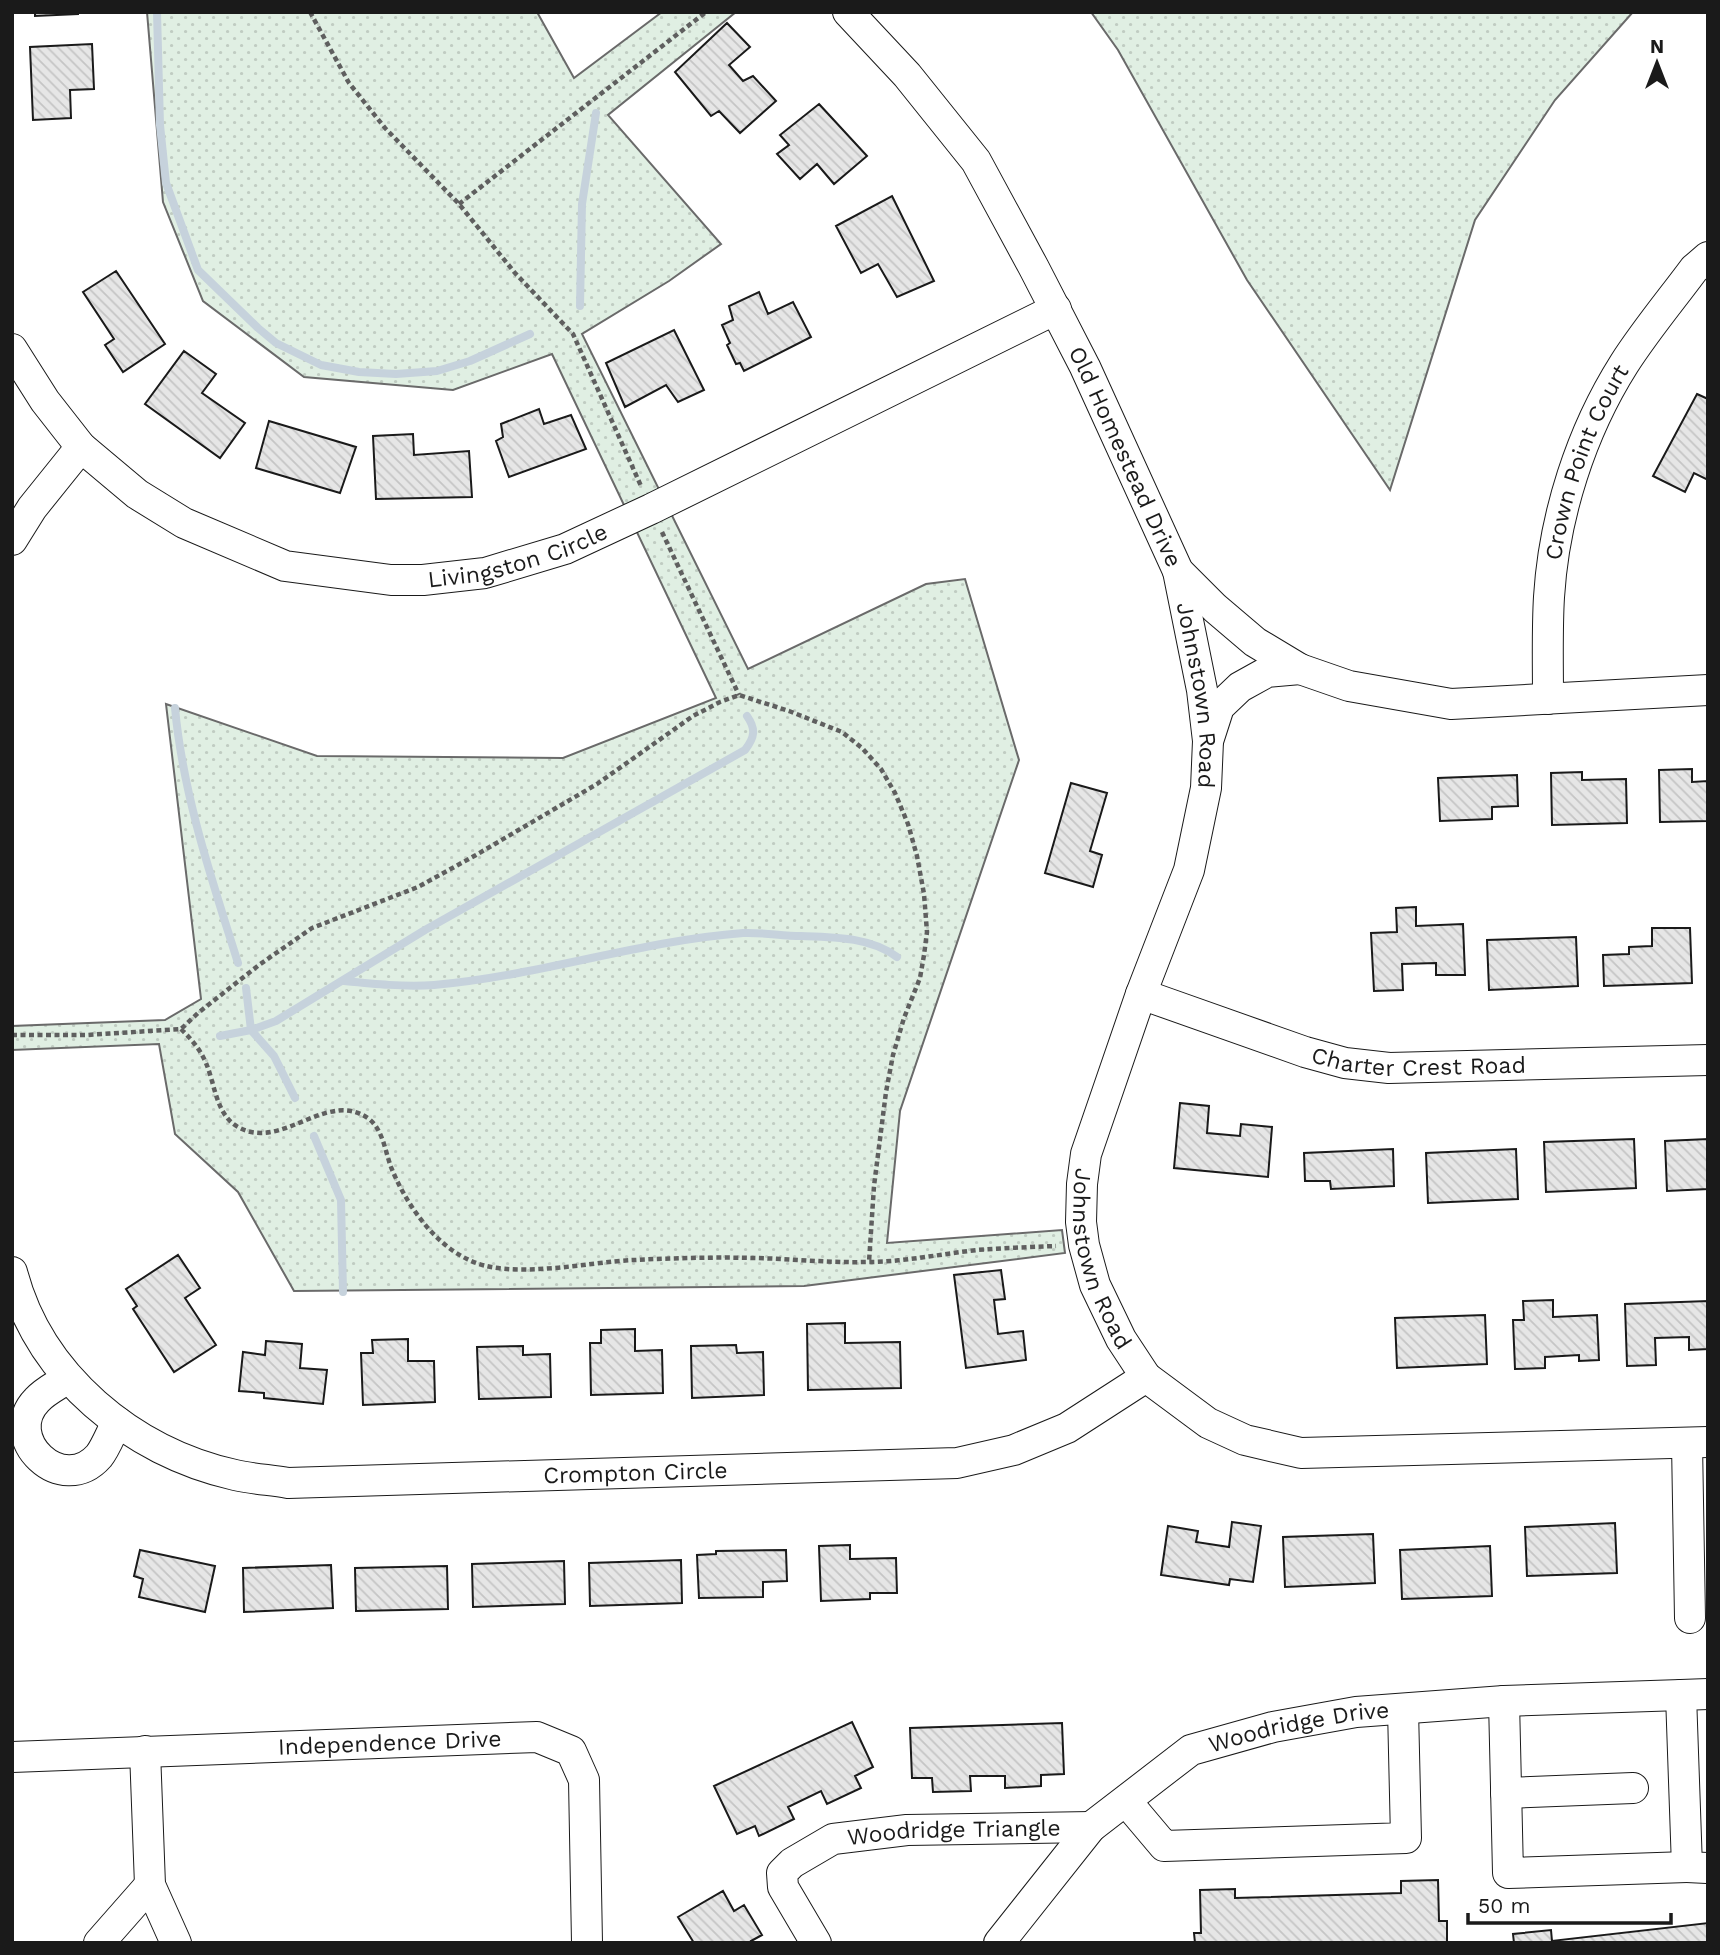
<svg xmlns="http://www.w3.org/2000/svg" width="1720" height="1955" viewBox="0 0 1720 1955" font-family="'Work Sans',sans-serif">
  <defs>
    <pattern id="park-dots" width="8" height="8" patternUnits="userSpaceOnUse" patternTransform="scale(1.75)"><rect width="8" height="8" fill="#e0efe3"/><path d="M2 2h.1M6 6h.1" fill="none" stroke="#c0ccc2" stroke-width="1.8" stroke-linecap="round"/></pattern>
    <pattern id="building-back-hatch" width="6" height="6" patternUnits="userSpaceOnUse" patternTransform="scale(1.75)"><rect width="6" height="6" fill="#e6e6e6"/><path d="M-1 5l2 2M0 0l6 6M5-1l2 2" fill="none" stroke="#c5c5c5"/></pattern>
  </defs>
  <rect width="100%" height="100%" fill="#fff"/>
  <path fill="url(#park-dots)" stroke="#6a6a6a" stroke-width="2" d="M 147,12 L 537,12 L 574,78 L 662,12 L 736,12 L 608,115 L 721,244 L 669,281 L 582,334 L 748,669 L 926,584 L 965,579 L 1019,760 L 900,1111 L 887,1243 L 1062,1230 L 1065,1253 L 804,1286 L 294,1291 L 238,1192 L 175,1134 L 159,1044 L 12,1050 L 12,1026 L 165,1020 L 201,999 L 166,704 L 317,756 L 563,758 L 716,698 L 552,354 L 453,390 L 304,377 L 203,301 L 163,202 Z
    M 1091,12 L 1633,12 L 1555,100 L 1475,220 L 1390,490 L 1247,280 L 1118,50 Z"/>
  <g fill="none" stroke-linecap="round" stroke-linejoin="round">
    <path stroke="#c6d2dc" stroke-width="8" d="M 157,12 L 160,125 L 166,183 L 198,270 L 258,328 L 276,343 L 321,365 L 359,372 L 396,374 L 437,371 L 470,361 L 530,334
      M 580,306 L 582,204 L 596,113
      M 175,708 C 183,795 212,880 238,963
      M 344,981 C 374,984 404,987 434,985 C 538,976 639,941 743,933 C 762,932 782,936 801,936 C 833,937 871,937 897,957
      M 246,988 L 251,1030 L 274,1056 L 295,1098
      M 220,1036 L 251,1030 L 276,1021 L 425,930 L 745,750 C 755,737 756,729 747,716
      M 314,1136 L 341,1200 L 343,1292"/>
  </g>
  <path fill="url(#building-back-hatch)" stroke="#1a1a1a" stroke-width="2" d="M 35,12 L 78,12 L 78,14 L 35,16 Z
    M 727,23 L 750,47 L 729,65 L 743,81 L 753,76 L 776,101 L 740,133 L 719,111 L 711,116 L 675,72 Z
    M 92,44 L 94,89 L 70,90 L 71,118 L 33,120 L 30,47 Z
    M 819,104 L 867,156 L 834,184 L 817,164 L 800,179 L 777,154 L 789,145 L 780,135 Z
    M 892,196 L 934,281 L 897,297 L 878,264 L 861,273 L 836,226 Z
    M 116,271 L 165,344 L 123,372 L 105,345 L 114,339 L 83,292 Z
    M 759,292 L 768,314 L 793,302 L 811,337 L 744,371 L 740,363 L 736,364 L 727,345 L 730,343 L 722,325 L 733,320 L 729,306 Z
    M 674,330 L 704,390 L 678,402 L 666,385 L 625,407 L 606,363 Z
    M 184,351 L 216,374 L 202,393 L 245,423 L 220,458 L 145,404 Z
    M 1697,394 L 1708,399 L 1708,480 L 1694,473 L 1685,492 L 1653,476 Z
    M 539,409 L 544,424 L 571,415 L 586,449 L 509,477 L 496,441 L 503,437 L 501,424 Z
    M 269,421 L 356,447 L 340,493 L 256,468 Z
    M 413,434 L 414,455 L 469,451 L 472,497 L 376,499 L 373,436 Z
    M 1692,769 L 1692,782 L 1708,781 L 1708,821 L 1660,822 L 1659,770 Z
    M 1582,772 L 1582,780 L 1626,779 L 1627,823 L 1552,825 L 1551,773 Z
    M 1517,775 L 1518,806 L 1492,807 L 1492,819 L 1440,821 L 1438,778 Z
    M 1071,783 L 1107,793 L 1090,851 L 1102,855 L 1093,887 L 1045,873 Z
    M 1416,907 L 1416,926 L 1463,924 L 1465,975 L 1436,975 L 1436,963 L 1402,964 L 1403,990 L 1374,991 L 1371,933 L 1397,932 L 1396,908 Z
    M 1652,928 L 1690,928 L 1692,983 L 1604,986 L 1603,955 L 1629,954 L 1629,947 L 1652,946 Z
    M 1576,937 L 1578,986 L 1489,990 L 1487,940 Z
    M 1180,1103 L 1209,1106 L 1207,1133 L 1240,1136 L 1241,1124 L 1272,1127 L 1268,1177 L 1174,1168 Z
    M 1634,1139 L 1636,1188 L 1546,1192 L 1544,1142 Z
    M 1708,1139 L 1708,1189 L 1667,1191 L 1665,1141 Z
    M 1393,1149 L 1394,1186 L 1331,1189 L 1330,1181 L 1305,1181 L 1304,1153 Z
    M 1516,1149 L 1518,1199 L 1428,1203 L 1426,1153 Z
    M 178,1255 L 200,1288 L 185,1298 L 216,1345 L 174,1372 L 133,1309 L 137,1306 L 126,1289 Z
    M 1001,1270 L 1005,1299 L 994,1300 L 998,1334 L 1023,1331 L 1026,1360 L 966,1368 L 954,1275 Z
    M 1553,1300 L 1553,1317 L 1597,1315 L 1599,1360 L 1579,1361 L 1579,1355 L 1545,1357 L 1545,1368 L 1515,1369 L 1513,1320 L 1524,1320 L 1523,1301 Z
    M 1708,1301 L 1708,1349 L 1689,1350 L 1689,1337 L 1655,1338 L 1656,1365 L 1627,1366 L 1625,1304 Z
    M 1485,1315 L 1487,1364 L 1397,1368 L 1395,1318 Z
    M 845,1323 L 845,1343 L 900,1342 L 901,1388 L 808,1390 L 807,1324 Z
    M 635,1329 L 635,1351 L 662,1350 L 663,1393 L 591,1395 L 590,1343 L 601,1343 L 601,1330 Z
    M 408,1339 L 408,1361 L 434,1361 L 435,1402 L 363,1405 L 361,1353 L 373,1353 L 372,1340 Z
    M 266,1341 L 302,1344 L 300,1368 L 327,1370 L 323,1404 L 264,1398 L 264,1393 L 239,1391 L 243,1352 L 265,1355 Z
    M 736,1345 L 737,1353 L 763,1352 L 764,1395 L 692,1398 L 691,1346 Z
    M 523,1346 L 523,1355 L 550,1354 L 551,1397 L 479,1399 L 477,1347 Z
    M 1232,1522 L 1261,1526 L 1253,1582 L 1230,1579 L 1229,1585 L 1161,1575 L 1168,1526 L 1198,1531 L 1196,1542 L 1229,1547 Z
    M 1615,1523 L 1617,1573 L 1527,1576 L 1525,1527 Z
    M 1373,1534 L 1375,1583 L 1285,1587 L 1283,1537 Z
    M 850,1545 L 850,1559 L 896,1558 L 897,1593 L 870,1593 L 870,1599 L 821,1601 L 819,1546 Z
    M 1490,1546 L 1492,1596 L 1402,1599 L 1400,1550 Z
    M 140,1550 L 215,1566 L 205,1612 L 139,1597 L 143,1579 L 134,1576 Z
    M 786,1550 L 787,1581 L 763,1582 L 763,1597 L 699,1598 L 697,1555 L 716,1554 L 716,1551 Z
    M 681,1560 L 682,1603 L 590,1606 L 589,1563 Z
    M 564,1561 L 565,1604 L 473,1607 L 472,1564 Z
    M 331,1565 L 333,1608 L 244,1612 L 243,1568 Z
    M 447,1566 L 448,1609 L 356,1611 L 355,1568 Z
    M 852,1722 L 873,1767 L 855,1776 L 861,1788 L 827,1804 L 821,1791 L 788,1807 L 794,1819 L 759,1836 L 755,1826 L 737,1834 L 714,1786 Z
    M 1062,1723 L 1064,1774 L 1041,1775 L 1041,1786 L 1005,1788 L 1005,1776 L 970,1776 L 971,1791 L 933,1792 L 932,1778 L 912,1778 L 910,1728 Z
    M 1438,1880 L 1439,1921 L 1447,1921 L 1447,1943 L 1195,1943 L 1194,1933 L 1201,1933 L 1200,1890 L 1235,1889 L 1235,1898 L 1401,1893 L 1401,1881 Z
    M 723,1891 L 734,1911 L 744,1905 L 762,1935 L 751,1941 L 752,1943 L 694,1943 L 678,1917 Z
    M 1708,1923 L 1708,1943 L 1514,1943 L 1513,1934 L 1551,1930 L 1552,1941 Z"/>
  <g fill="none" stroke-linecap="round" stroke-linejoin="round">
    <g stroke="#1a1a1a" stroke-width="32">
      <g id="minor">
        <path id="s1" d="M 848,12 L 907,75 L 976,161 L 1034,268 L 1085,367 L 1178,571 L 1215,608 L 1255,642 L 1300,669 L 1349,686 L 1451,704 L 1708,690"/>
        <path id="s2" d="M 12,349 L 45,401 L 81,447 L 137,494 L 184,523 L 285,566 L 391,580 L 423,580 L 485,573 L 565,549 L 651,509 L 1056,309"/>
        <path d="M 12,540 L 32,508 L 81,447"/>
        <path id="s3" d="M 1178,571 L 1202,690 L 1208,741 L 1206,788 L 1189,870 L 1141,994 L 1086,1154 L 1082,1184 L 1081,1222 L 1084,1245 L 1095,1285 L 1121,1339 L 1146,1377 L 1208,1423 L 1245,1440 L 1301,1453 L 1708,1442"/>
        <path id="s4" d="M 1548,699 C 1548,665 1547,630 1549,597 C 1554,516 1581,432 1624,364 C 1645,331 1671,300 1694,269 L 1708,257"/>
        <path d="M 1209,738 L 1219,707 L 1240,687 L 1267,672 L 1300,669"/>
        <path id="s5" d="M 1141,994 L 1305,1052 L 1345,1063 L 1389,1068 L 1708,1060"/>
        <path id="s6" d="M 12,1272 C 39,1376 132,1452 235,1475 C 252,1479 271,1480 288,1483 L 957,1463 L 1014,1450 L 1067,1428 L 1146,1377"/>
        <path d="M 68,1378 C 58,1385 45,1391 37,1400 C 0,1438 62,1498 99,1456 C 106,1447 111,1433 117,1422"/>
        <path d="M 1687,1443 L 1690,1618"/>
        <path d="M 1504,1701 L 1508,1873 L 1687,1867"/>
        <path d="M 145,1751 L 150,1885 L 176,1943"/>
        <path id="s7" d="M 12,1757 L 537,1737 L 571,1751 L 584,1780 L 587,1943"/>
        <path d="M 1506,1793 L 1633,1788"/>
        <path d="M 1126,1801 L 1164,1846 L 1406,1838 L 1403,1709"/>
        <path d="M 1707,1868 L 1687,1867 L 1681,1695 L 1708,1694"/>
        <path d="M 99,1943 L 150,1885"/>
        <path id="s8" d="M 816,1943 L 783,1887 L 782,1873 L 792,1863 L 833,1839 L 907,1830 L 1091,1827"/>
        <path id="s9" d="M 999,1943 L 1091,1827 L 1191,1750 L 1273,1727 L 1356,1712 L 1504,1701 L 1681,1695"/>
      </g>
    </g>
    <path stroke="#5f5f5f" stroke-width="4.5" stroke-dasharray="5 3.5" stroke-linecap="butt" d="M 310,12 L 349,83 L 385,128 L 459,204 L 515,273 L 573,334 L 641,486
      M 459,204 L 706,12
      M 662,532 L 739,695
      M 181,1029 C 192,1040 200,1049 206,1063 C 215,1084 216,1115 238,1127 C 282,1152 327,1088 369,1119 C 383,1130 385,1151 391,1167 C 405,1202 432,1242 467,1259 C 508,1281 587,1262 634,1260 C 674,1258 715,1257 756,1258 C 793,1259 830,1263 867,1262 C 904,1262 940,1254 977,1250 C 1003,1248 1030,1247 1056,1246
      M 12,1035 L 87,1035 L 181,1029 L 198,1013 L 259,965 L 312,928 L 418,887 L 476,855 L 597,784 L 693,716 L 720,702 L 739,695 L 789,711 L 842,732 L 862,748 L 881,769 L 895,793 L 908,824 L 917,856 L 924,894 L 927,932 L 924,955 L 920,978 L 904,1018 L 893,1055 L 886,1092 L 874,1186 L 869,1262"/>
    <use href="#minor" stroke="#fff" stroke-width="30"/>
  </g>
  <g text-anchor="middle" stroke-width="5" stroke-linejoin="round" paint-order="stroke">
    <g font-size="23" fill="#1a1a1a" stroke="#fff">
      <text dy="8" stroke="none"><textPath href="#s1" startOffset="528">Old Homestead Drive</textPath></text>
      <text dy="8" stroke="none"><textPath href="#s4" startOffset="243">Crown Point Court</textPath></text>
      <text dy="8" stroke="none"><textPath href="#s2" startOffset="595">Livingston Circle</textPath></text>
      <text dy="8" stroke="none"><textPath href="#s3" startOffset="126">Johnstown Road</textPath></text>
      <text dy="8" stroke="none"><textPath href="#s5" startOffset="289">Charter Crest Road</textPath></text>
      <text dy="8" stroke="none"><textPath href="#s3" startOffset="714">Johnstown Road</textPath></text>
      <text dy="8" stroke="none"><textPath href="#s6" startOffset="718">Crompton Circle</textPath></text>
      <text dy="8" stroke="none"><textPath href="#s9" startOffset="385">Woodridge Drive</textPath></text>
      <text dy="8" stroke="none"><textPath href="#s7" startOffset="378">Independence Drive</textPath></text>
      <text dy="8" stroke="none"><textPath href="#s8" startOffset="262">Woodridge Triangle</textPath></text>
    </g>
  </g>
  <rect width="1720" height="1955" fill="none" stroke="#1a1a1a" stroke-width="28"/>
  <g transform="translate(1657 63)" stroke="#ffffff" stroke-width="5" paint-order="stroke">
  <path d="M0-5L12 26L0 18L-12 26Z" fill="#1a1a1a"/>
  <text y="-10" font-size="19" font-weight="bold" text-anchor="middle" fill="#1a1a1a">N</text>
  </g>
  <path d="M1468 1913v10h203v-10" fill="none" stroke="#1a1a1a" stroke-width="3.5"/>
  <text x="1478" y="1913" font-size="21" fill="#1a1a1a" stroke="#ffffff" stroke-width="5" paint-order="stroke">50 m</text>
</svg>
